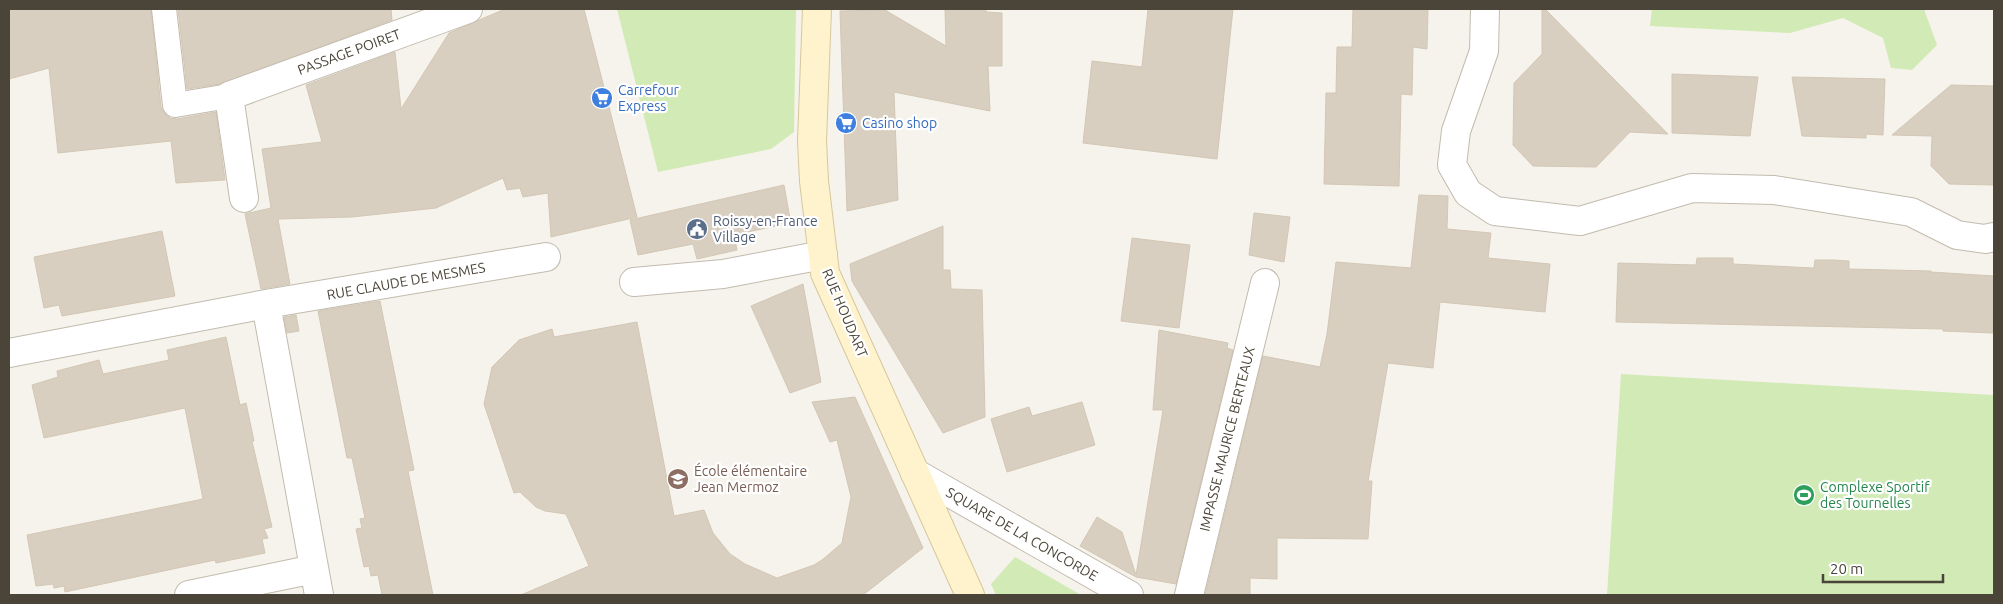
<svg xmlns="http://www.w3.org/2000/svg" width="2003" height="604" viewBox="0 0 2003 604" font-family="Ubuntu,sans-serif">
  <rect width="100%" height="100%" fill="#f6f3ec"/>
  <path fill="#d2eab5" d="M 617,9 L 796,9 L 794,132 L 771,149 L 658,172 Z
    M 1652,9 L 1924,9 L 1937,45 L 1912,70 L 1891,68 L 1883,38 L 1843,18 L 1790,33 L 1650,26 Z
    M 1621,374 L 1994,395 L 1994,595 L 1607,595 Z
    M 1015,557 L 1081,595 L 996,595 L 991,584 Z"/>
  <path fill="#d8cfc1" stroke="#d3c7b4" d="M 9,9 L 151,9 L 161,107 L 164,113 L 170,118 L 177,119 L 216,112 L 225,180 L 176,183 L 171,141 L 58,153 L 49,68 L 9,79 Z
    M 178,9 L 391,9 L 392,20 L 220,84 L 187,89 Z
    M 505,9 L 584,9 L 637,217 L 551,237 L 548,193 L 523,197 L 520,188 L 507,190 L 503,178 L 436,208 L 352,217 L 278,219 L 290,284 L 261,289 L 245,214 L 271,208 L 262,149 L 322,142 L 306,85 L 395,52 L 401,109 L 449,33 Z
    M 945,9 L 986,9 L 986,12 L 1002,13 L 1002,66 L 988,66 L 990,111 L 894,92 L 898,200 L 847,211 L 840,11 L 885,10 L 946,46 Z
    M 1148,9 L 1233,9 L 1217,159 L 1083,143 L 1092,61 L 1142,67 Z
    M 1353,9 L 1428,9 L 1427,49 L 1413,47 L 1412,95 L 1401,94 L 1399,186 L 1324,184 L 1326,93 L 1336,93 L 1337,47 L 1352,47 Z
    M 1542,9 L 1545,9 L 1668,134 L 1630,132 L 1596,167 L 1533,166 L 1513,145 L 1514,83 L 1542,54 Z
    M 1672,74 L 1758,77 L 1750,136 L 1672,133 Z
    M 1792,77 L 1885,79 L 1883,135 L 1866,134 L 1866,138 L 1802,136 Z
    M 1951,85 L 1994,86 L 1994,185 L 1949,184 L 1931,166 L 1932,136 L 1892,135 Z
    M 784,185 L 790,219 L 776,226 L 734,235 L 737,250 L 697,259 L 693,244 L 638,255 L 630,220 Z
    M 1419,195 L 1448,196 L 1447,229 L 1491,233 L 1488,258 L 1550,264 L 1545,312 L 1440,302 L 1433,368 L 1388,363 L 1368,481 L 1372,481 L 1368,539 L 1277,538 L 1277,579 L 1250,578 L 1250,595 L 1205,595 L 1263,356 L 1320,367 L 1327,334 L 1336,262 L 1411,268 Z
    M 1254,213 L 1290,217 L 1284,262 L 1249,255 Z
    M 943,226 L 943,270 L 950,270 L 951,289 L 982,290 L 985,417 L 943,433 L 852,281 L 850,264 Z
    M 162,231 L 175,296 L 62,316 L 59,305 L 44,308 L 34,257 Z
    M 1132,238 L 1190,245 L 1179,328 L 1121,321 Z
    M 1697,258 L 1733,258 L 1733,264 L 1814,268 L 1815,260 L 1833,260 L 1849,261 L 1849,269 L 1931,271 L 1931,272 L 1994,276 L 1993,333 L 1943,331 L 1943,329 L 1616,322 L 1618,263 L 1696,265 Z
    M 803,284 L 821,382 L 790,393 L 751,306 Z
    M 380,301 L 414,470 L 408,471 L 433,595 L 382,595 L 378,575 L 371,576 L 369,566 L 364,567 L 356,529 L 362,528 L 360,519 L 365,518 L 352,458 L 347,458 L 318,311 Z
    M 296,315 L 299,331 L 287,333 L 284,317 Z
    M 637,322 L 674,516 L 704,510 L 713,533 L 730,554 L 745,564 L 777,578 L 814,565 L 822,560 L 842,543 L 851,497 L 837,440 L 830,442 L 812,402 L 855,397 L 923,548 L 863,595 L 521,595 L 589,566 L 566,514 L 545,511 L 536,507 L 520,492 L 514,493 L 484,404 L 492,367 L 519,340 L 552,329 L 554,337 Z
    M 1159,330 L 1228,343 L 1227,348 L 1233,350 L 1176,584 L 1136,577 L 1080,546 L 1097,517 L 1122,532 L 1136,575 L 1163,410 L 1153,410 Z
    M 226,337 L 240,405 L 246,403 L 254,441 L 252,441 L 272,527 L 264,529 L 268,538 L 262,539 L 265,553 L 216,563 L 215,560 L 65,592 L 64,586 L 54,588 L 53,584 L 36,586 L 27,535 L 203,499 L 185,408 L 44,438 L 32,385 L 58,377 L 57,371 L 99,360 L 103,374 L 169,360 L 167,350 Z
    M 1082,402 L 1095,445 L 1007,472 L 991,419 L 1029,407 L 1032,416 Z"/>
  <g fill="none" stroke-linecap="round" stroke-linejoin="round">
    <g stroke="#c2bbae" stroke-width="26">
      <path id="lane" d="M 164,9 L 175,105 L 229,96"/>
    </g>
    <g stroke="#c2bbae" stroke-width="30">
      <path id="street" d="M 1485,9 L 1484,51 L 1456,131 L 1452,165 L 1468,193 L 1495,211 L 1580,221 L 1692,188 L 1774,190 L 1911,212 L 1957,235 L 1985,239 L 1994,237
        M 244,198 L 229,96 L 468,9
        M 634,282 L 723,274 L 823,255
        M 266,304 L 319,595
        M 9,353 L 266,304 L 546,257
        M 915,473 L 1129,595
        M 189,595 L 314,569
        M 1189,595 L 1265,283"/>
    </g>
    <g stroke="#d6c79b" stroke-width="30">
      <path id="secondary" d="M 817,9 L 812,141 L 814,181 L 825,273 L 970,595"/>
    </g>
    <use href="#lane" stroke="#fff" stroke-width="24"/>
    <use href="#street" stroke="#fff" stroke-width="28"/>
    <use href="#secondary" stroke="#fff3cd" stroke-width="28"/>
  </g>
  <defs>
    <g id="supermarket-disc" transform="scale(1.125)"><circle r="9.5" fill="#3f7fe0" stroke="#fff"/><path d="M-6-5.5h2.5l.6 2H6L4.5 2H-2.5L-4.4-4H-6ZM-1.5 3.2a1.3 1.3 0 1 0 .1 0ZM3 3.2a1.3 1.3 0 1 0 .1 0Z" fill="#fff"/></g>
    <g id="civic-disc" transform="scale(1.125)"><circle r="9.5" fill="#5c6f8a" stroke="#fff"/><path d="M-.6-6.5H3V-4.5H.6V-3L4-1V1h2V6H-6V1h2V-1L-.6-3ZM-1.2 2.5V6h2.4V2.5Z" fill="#fff"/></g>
    <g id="school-disc" transform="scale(1.125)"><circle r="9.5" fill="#8d6e63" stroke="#fff"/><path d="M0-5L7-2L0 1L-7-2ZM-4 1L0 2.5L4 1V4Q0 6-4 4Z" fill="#fff"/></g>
    <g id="stadium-disc" transform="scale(1.125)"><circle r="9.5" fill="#2e9e5b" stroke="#fff"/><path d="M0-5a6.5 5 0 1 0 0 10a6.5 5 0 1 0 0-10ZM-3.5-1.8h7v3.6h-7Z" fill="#fff"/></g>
  </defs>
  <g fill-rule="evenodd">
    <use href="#supermarket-disc" x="602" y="98"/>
    <use href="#supermarket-disc" x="846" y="123"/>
    <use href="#civic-disc" x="697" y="229"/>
    <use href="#school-disc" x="678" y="479"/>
    <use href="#stadium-disc" x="1804" y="495"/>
  </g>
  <g text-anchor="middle" stroke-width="4.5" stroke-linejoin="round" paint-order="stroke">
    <g font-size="14" fill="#4b4439" stroke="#fff">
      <text transform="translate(349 52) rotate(-20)" y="5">PASSAGE POIRET</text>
      <text transform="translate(406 281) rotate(-10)" y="5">RUE CLAUDE DE MESMES</text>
      <text transform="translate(845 313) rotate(67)" y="5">RUE HOUDART</text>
      <text transform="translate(1227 439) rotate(-76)" y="5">IMPASSE MAURICE BERTEAUX</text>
      <text transform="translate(1022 534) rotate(30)" y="5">SQUARE DE LA CONCORDE</text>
    </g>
    <g font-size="14" fill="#366cbe" stroke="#fff" text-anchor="start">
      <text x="618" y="95">Carrefour<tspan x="618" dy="16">Express</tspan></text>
      <text x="862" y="128">Casino shop</text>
    </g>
    <g font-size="14" fill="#4e5e75" stroke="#fff" text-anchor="start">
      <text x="713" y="226">Roissy-en-France<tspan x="713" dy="16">Village</tspan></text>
    </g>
    <g font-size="14" fill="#785e54" stroke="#fff" text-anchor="start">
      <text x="694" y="476">École élémentaire<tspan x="694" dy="16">Jean Mermoz</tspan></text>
    </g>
    <g font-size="14" fill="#27864d" stroke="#fff" text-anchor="start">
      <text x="1820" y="492">Complexe Sportif<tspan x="1820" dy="16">des Tournelles</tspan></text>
    </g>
  </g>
  <rect width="2003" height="604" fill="none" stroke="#4b4439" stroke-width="20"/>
  <path d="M1823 574v8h120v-8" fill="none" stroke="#4b4439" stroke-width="2.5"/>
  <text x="1830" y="574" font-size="15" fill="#4b4439" stroke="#ffffff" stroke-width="4" paint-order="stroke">20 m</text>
</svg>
